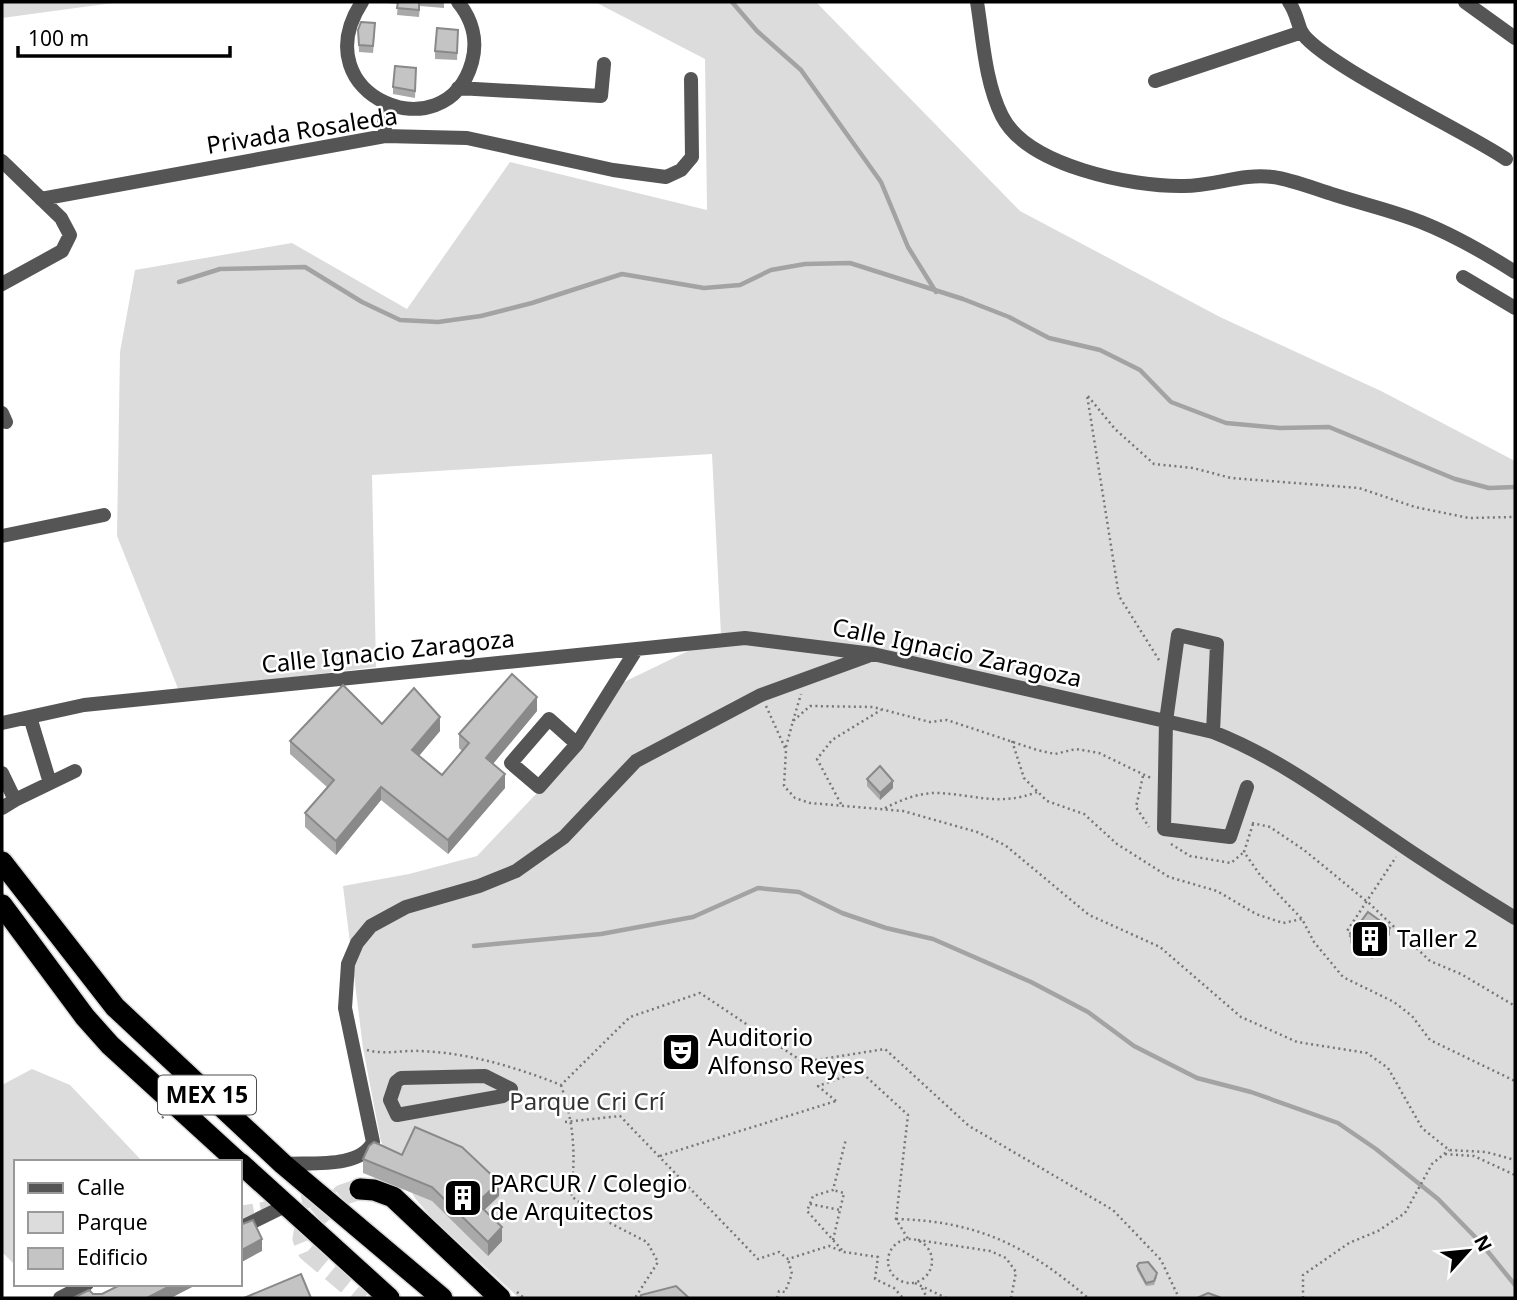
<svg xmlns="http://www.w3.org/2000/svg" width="1517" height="1300" viewBox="0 0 1517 1300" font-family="'Noto Sans',sans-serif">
  <rect width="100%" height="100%" fill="#fff"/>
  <path fill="#dcdcdc" d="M 2,2 L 120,2 L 2,18 Z
    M 595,2 L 816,2 L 1020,211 L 1220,317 L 1381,391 L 1515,461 L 1515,1298 L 519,1298 L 431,1217 L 415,1198 L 381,1142 L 363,1048 L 343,886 L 409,874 L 477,856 L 576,752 L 624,682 L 721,635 L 712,454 L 372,475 L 376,667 L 179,691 L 117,536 L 120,352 L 135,270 L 292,243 L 407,309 L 510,162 L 707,210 L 705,59 Z
    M 32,1069 L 70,1085 L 143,1162 L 16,1162 L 16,1266 L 2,1252 L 2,1085 Z"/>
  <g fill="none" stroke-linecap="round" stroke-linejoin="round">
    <path stroke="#a3a3a3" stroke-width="4.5" d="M 732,2 L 757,31 L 801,70 L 881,182 L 908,247 L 936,292
      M 179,282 L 220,269 L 305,267 L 362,302 L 400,320 L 438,322 L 481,316 L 532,303 L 622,274 L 704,288 L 740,285 L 771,270 L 805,264 L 850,263 L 963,299 L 1009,317 L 1049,338 L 1100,350 L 1140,370 L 1171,402 L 1226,423 L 1280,428 L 1329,427 L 1455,479 L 1489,488 L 1515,487
      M 474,946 L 601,934 L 693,917 L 758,888 L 799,892 L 842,913 L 886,928 L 933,939 L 1031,982 L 1088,1012 L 1134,1046 L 1197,1078 L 1251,1092 L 1338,1123 L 1376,1149 L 1438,1199 L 1480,1242 L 1515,1285"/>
    <path stroke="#d9d9d9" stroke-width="14" stroke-dasharray="14 7" stroke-linecap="butt" d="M 240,1213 L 342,1195"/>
    <path stroke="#d9d9d9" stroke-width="21" stroke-dasharray="21 10" stroke-linecap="butt" d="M 360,1189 L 342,1195 L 305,1227 L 303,1239 L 308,1251 L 364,1298"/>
    <g stroke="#dbdbdb" stroke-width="24">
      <path id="highway" d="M 2,862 L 115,1007 L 283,1164 L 442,1298
        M 2,905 L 85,1017 L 110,1045 L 238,1162
        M 240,1163 L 389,1298
        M 360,1189 L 374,1190 L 393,1197 L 500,1298"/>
    </g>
    <path stroke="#777" stroke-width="2.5" stroke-dasharray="2 3.5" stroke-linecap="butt" d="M 1159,660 L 1119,596 L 1087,395 L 1115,429 L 1154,464 L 1193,468 L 1231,478 L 1359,488 L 1415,507 L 1469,518 L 1515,517
      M 766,706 L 786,750 L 784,786 L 795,798 L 810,803 L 903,811 L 977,832 L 1005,845 L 1089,915 L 1160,947 L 1241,1017 L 1297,1042 L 1367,1053 L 1388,1068 L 1422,1128 L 1449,1150 L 1486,1152 L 1515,1160
      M 793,721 L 801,694
      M 1012,741 L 1024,778 L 1047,801 L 1084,814 L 1117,844 L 1169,877 L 1217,891 L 1256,914 L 1283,923 L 1302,919
      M 786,747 L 793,721 L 810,706 L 873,707 L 930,722 L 947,720 L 1037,750 L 1055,754 L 1076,749 L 1099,753 L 1153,779
      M 1143,776 L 1136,807 L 1149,827
      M 841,804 L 817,759 L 832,740 L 881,710
      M 885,808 C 901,800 918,793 936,793 C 975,794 998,807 1037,792
      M 1252,823 L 1270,827 L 1304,850 L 1370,904 L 1430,961 L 1461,974 L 1515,1006
      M 1253,824 L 1244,852 L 1260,875 L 1302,919 L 1314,942 L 1343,977 L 1394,1002 L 1412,1016 L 1430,1040 L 1515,1081
      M 1171,844 L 1190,856 L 1231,863 L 1244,852
      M 1351,934 L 1347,931 L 1396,857
      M 367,1050 C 384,1055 403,1050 420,1051 C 470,1053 515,1067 561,1085 L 630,1017 L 700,993 L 803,1062 L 885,1049 L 969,1126 L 1113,1210 L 1161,1260 L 1179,1298
      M 561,1085 C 574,1124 576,1154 571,1196 L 604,1220 L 647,1242 L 658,1262 L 635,1298
      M 836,1101 L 818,1086 L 860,1071 L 908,1115 L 896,1219 L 908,1239
      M 565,1122 L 620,1116 L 758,1259 L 779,1252 L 788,1259 L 829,1246 L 844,1252 L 878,1257 L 875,1279 L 894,1288 L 903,1298
      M 1445,1154 L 1474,1156 L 1515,1175
      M 660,1156 L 836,1101
      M 810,1204 L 840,1210
      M 896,1219 C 978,1221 1027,1246 1088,1298
      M888 1261a22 22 0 1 1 44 0a22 22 0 1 1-44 0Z
      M 833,1240 L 844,1193 L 833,1190
      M 918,1240 L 990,1251 L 1006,1258 L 1016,1272 L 1011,1298
      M 842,1250 L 807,1211 L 813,1196 L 833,1190 L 846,1139
      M 915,1283 L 946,1298
      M 922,1288 L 927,1298
      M 517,1292 L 524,1298
      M 777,1298 L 779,1291 L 785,1292 L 792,1274 L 788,1259
      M 1303,1298 L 1303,1275 L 1349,1243 L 1378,1231 L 1405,1213 L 1432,1164 L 1449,1150"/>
    <path stroke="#555" stroke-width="14" d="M 362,2 C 301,96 446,155 472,62 C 478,40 472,19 458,2
      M 977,2 C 983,39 985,82 1002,116 C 1027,166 1132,187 1184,186 C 1215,186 1242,173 1273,177 C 1294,180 1315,189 1335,195 C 1363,204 1394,211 1421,222 C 1454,235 1485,253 1515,272
      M 1289,2 C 1296,12 1297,21 1301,31 C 1316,61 1469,133 1506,159
      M 1465,2 L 1515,38
      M 1155,81 L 1302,32
      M 458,88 L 601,96 L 604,64
      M 384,104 L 385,136
      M 2,161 L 61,218 L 70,235 L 62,251 L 2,284
      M 41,199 L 385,136 L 467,138 L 613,170 L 666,177 L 681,170 L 692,157 L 691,79
      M 1463,277 L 1515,308
      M 2,413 L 6,422
      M 2,536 L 104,515
      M 30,717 L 50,783
      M 2,723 L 84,705 L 745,638 L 873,654 L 1213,732 C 1274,756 1325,793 1379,830 C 1424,861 1469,890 1515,918
      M 1213,732 L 1217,644 L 1178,635 L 1166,721 L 1164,829 L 1230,837 L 1247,787
      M 577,744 L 549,719 L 511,763 L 539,787 L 577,744 L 636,650
      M 2,773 L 15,800 L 75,771
      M 2,808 L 15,800
      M 485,1076 L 511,1089 L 503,1096 L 397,1115 L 390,1100 L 396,1082 L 401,1078 Z
      M 283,1164 C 310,1162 360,1169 373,1142 L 345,1008 L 348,964 L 357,943 L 371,926 L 406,907 L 479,886 L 516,871 L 564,837 L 636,761 L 761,695 L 868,656
      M 240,1228 L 287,1205
      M 60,1298 L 87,1284"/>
    <use href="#highway" stroke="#000" stroke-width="21"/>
    <path stroke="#777" stroke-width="2.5" stroke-dasharray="2 3.5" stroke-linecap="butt" d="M 162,1118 L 201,1080"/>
  </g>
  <path fill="#a9a9a9" d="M 376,2 L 444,2 L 444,8 L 420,6 L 419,17 L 397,15 L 398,4 Z
    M 358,30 L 375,30 L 373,53 L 359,52 Z
    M 458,37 L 457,60 L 435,59 L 435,51 Z
    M 416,75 L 415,98 L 393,94 L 393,87 Z
    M 537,711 L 493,764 L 505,788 L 448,854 L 381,800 L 336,855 L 305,827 L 305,813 L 327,787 L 290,754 L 290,741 L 382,724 L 440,731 L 419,756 L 442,775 L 462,751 L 459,748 L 459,734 Z
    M 867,779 L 893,788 L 880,800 L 867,786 Z
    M 1390,935 L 1372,959 L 1350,943 L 1350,936 Z
    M 402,1155 L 499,1196 L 484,1210 L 502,1241 L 488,1256 L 432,1201 L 363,1173 L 363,1159 Z
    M 1137,1266 L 1157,1277 L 1154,1285 L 1146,1286 L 1137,1270 Z"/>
  <path fill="#898989" d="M 537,697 L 537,711 L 486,772 L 486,758 Z
    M 440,717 L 440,731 L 412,764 L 412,750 Z
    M 505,774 L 505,788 L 448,854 L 448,840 Z
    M 893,781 L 893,788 L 880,800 L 880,793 Z
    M 381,787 L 381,800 L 336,855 L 336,841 Z
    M 1390,928 L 1390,935 L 1372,959 L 1372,952 Z
    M 499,1182 L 499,1196 L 477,1217 L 477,1203 Z
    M 502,1227 L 502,1241 L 488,1256 L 488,1242 Z
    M 262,1239 L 262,1251 L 240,1263 L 240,1251 Z
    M 174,1284 L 198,1284 L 171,1298 L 147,1298 Z"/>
  <path fill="#c4c4c4" stroke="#898989" stroke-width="2" d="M 398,2 L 419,2 L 419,10 L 397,8 Z
    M 361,22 L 375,23 L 373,46 L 359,45 L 358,30 Z
    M 437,28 L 458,30 L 457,53 L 435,51 Z
    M 395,66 L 416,68 L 415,91 L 393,87 Z
    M 512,674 L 537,697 L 486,758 L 505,774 L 448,840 L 381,787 L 336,841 L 305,813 L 334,780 L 290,741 L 343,685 L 382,724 L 414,688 L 440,717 L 412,750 L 442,775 L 469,743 L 459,734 Z
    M 880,766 L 893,781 L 880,793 L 867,779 Z
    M 1368,912 L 1390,928 L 1372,952 L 1350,936 Z
    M 415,1127 L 462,1147 L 499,1182 L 477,1203 L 502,1227 L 488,1242 L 432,1187 L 363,1159 L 369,1146 L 374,1142 L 402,1155 Z
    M 253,1220 L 262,1239 L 240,1251 L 240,1225 Z
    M 1148,1262 L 1157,1273 L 1154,1281 L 1146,1283 L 1137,1266 L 1139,1263 Z
    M 301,1274 L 311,1298 L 244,1298 Z
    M 122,1284 L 174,1284 L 147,1298 L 73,1298 L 89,1290 L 93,1294 L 102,1294 Z
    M 676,1286 L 689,1298 L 640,1298 L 641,1295 Z
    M 1208,1293 L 1219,1297 L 1218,1298 L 1200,1298 L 1199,1297 Z"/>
  <defs>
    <g id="building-square" transform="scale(2.0125)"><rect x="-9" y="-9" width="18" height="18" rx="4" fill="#000" stroke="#fff"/><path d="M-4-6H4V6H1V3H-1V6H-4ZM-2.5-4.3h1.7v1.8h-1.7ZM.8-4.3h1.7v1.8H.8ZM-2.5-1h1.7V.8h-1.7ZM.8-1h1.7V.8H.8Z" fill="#fff"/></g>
    <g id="theatre-square" transform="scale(2.0125)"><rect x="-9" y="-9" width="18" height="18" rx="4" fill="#000" stroke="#fff"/><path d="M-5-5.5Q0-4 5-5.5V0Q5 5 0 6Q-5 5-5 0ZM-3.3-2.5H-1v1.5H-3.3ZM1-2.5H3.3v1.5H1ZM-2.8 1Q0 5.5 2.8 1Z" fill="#fff"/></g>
  </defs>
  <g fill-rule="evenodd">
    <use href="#building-square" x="1370" y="939"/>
    <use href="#theatre-square" x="681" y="1052"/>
    <use href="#building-square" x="463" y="1198"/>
  </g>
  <g text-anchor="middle" stroke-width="5" stroke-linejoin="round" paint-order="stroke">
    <rect fill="#fff" stroke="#4c4c4c" stroke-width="2" x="158" y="1075.5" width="98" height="39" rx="5"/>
    <g font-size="23" font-weight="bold" fill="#000">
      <text x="207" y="1103">MEX 15</text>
    </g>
    <g font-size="24" fill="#000" stroke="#fff">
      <text transform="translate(302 131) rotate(-9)" y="8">Privada Rosaleda</text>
      <text transform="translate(388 652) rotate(-6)" y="8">Calle Ignacio Zaragoza</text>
      <text transform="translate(957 653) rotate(12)" y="8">Calle Ignacio Zaragoza</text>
    </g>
    <g font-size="24" fill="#000" stroke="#fff" text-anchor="start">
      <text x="1397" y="947">Taller 2</text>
      <text x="708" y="1046">Auditorio<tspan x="708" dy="28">Alfonso Reyes</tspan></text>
      <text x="490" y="1192">PARCUR / Colegio<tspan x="490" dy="28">de Arquitectos</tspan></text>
    </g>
    <g font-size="24" fill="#333" stroke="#fff">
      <text x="587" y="1110">Parque Cri Crí</text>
    </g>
  </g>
  <rect width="1517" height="1300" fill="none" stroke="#000000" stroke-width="7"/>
  <rect x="14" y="1160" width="228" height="126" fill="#ffffff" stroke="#999999" stroke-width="2"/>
  <rect x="28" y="1183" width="35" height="10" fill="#555555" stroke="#999999" stroke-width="2"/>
  <text x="77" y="1195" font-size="21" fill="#000000">Calle</text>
  <rect x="28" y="1212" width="35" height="21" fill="#dcdcdc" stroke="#999999" stroke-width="2"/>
  <text x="77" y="1230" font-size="21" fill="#000000">Parque</text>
  <rect x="28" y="1248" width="35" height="21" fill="#c4c4c4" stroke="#999999" stroke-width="2"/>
  <text x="77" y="1265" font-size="21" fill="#000000">Edificio</text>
  <g transform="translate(1468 1251) rotate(63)" stroke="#ffffff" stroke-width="5" paint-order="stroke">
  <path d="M0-5L12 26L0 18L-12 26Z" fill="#000000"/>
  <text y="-10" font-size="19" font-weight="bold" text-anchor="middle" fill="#000000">N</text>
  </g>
  <path d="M18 46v10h212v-10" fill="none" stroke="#000000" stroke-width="3.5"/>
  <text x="28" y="46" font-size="21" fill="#000000" stroke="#ffffff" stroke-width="5" paint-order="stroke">100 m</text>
</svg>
